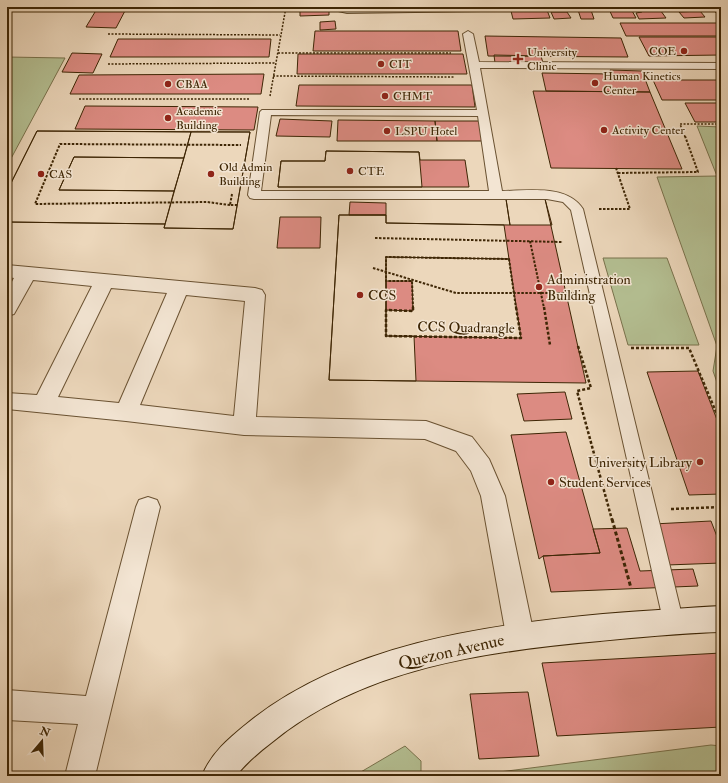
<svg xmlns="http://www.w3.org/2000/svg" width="728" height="783" viewBox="0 0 728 783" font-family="'IM FELL Double Pica',serif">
  <rect width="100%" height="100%" fill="#ecd7bb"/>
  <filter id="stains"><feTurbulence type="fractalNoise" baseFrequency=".005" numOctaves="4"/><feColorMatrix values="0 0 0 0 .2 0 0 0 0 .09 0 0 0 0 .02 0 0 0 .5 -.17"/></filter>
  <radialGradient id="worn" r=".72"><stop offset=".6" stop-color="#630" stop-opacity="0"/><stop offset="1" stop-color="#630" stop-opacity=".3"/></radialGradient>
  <path fill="#b4bf92" stroke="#79724c" d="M 7,57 L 65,58 L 7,166 Z
    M 697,126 L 721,127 L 721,394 L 713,371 L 717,346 L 657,177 L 717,176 Z
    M 603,258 L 667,258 L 699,345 L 628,345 Z
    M 711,745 L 721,746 L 721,776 L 468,776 Z
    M 405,746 L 421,761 L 421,776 L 354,776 Z"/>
  <path fill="#dc8b82" stroke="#3e2605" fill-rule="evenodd" d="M 98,7 L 127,7 L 116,28 L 86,27 Z
    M 300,7 L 329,7 L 329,15 L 300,16 Z
    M 608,7 L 630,7 L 636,18 L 613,18 Z
    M 639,7 L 658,7 L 666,18 L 639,19 L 636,13 L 642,12 Z
    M 683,7 L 710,7 L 711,10 L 684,10 Z
    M 721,8 L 721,19 L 713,9 Z
    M 547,10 L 550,18 L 513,19 L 511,11 Z
    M 578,10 L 591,10 L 594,19 L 581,19 Z
    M 700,11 L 705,17 L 684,18 L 679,12 Z
    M 551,12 L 567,12 L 571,18 L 554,19 Z
    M 335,21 L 336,29 L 320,30 L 320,22 Z
    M 620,23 L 721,23 L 721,36 L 626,36 Z
    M 315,31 L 458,31 L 461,51 L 313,51 Z
    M 485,36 L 621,38 L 628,57 L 488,56 Z
    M 639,37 L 721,37 L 721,55 L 649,56 Z
    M 118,39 L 271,39 L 269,57 L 110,57 Z
    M 72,53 L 102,54 L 93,73 L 62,72 Z
    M 298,54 L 463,54 L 467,74 L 297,74 Z
    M 494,55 L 541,56 L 543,63 L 495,63 Z
    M 610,70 L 642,71 L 650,92 L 546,91 L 542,73 L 612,74 Z
    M 264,74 L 261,94 L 70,94 L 79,75 Z
    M 653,80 L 721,80 L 721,100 L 662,100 Z
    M 299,85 L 472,85 L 475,107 L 296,106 Z
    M 533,91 L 650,92 L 682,169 L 551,168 Z
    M 685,103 L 721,103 L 721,122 L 695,122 Z
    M 85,106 L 258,107 L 254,130 L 75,129 Z
    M 280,119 L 332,121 L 330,137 L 276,136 Z
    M 338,120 L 435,121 L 437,141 L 337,141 Z
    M 435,121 L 479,121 L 482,141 L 437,141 Z
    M 37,131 L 250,132 L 233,229 L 164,228 L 165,224 L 7,222 L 7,191 ZM 74,157 L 184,158 L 174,191 L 59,190 Z
    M 37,131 L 191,132 L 184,158 L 74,157 L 59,190 L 174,191 L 165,224 L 7,222 L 7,191 Z
    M 191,132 L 250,132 L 233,229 L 164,228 Z
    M 326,151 L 419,152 L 420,160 L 465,160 L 469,187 L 278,187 L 281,161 L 325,161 Z
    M 326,151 L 419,152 L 422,187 L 278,187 L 281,161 L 325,161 Z
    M 506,199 L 545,199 L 586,383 L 329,380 L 339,215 L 386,215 L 386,223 L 510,225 ZM 386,257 L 509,259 L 521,338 L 386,336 Z
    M 506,199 L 545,199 L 552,225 L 510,225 Z
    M 350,202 L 386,203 L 386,215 L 349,215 Z
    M 339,215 L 386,215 L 386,223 L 504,225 L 509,259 L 386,257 L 386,336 L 414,336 L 416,381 L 329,380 Z
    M 280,217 L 321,217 L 320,248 L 277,248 Z
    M 386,281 L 412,281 L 413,311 L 386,310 Z
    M 698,371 L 721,430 L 721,494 L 689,495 L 647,372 Z
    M 565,392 L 572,419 L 524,421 L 517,394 Z
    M 566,432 L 600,553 L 543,556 L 539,559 L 511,435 Z
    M 711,521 L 721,547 L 721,563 L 667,565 L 653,524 Z
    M 627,528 L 640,571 L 693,569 L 698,586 L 551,592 L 543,556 L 600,553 L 593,529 Z
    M 721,653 L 721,727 L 557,736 L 542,663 Z
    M 528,692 L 539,756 L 479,759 L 470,694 Z"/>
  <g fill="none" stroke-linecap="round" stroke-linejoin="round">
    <g stroke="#6a5232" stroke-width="2">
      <path id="lane" d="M 468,31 L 473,34 L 479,62 L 721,63 L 721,69 L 480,68 L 502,191 C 528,191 567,184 583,209 L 683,620 L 680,627 L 673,629 L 666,627 L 663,620 L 571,210 L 563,202 L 547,199 L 254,199 L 250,198 L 248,195 L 260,112 L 262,110 L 477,110 L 463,34 ZM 271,115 L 478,116 L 489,191 L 261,191 Z"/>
    </g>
    <g stroke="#6a5232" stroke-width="2">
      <path id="street" d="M 332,7 L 489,7 L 487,10 L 482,11 L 347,13 L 334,10 Z
        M 7,265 L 255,288 L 262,290 L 265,295 L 256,417 L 426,421 L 472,437 L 489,459 L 505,496 L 534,635 L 530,644 L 520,648 L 510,644 L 506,635 L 481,496 L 471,471 L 456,451 L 425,439 L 244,435 L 126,421 L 7,409 L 7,393 L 37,395 L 92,286 L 33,280 L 14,314 L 7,316 L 7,291 L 14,278 L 7,277 ZM 111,288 L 167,293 L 119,403 L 58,397 ZM 186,295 L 245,301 L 234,416 L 140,405 Z
        M 148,497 L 157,500 L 160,507 L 95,776 L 65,776 L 78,724 L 7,720 L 7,690 L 86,696 L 136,507 L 139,500 Z"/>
    </g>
    <g stroke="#3e2605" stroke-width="2">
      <path id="secondary" d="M 721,606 L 721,632 C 681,633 641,637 600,641 C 487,651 361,668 271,743 C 258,753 246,763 236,776 L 202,776 C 211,753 229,738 249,722 C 345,645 483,625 603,614 C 642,611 682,608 721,606 Z"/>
    </g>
    <path stroke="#3e2605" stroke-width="1.5" stroke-dasharray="2 1.5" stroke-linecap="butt" d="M 129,7 L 286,7
      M 108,34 L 280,35
      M 278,53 L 451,53
      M 108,64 L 275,63
      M 273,76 L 455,77
      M 270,96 L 286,7
      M 79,99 L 250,99
      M 685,137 L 680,124 L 721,124"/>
    <path stroke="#3e2605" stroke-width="2" stroke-dasharray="2.5 1.5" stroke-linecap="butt" d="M 618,173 L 698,172 L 685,136
      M 232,194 L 230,205 L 237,205
      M 230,205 L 207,202 L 35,204 L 60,144 L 241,145
      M 599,209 L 630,209 L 616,168
      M 375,238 L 563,242
      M 530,241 L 544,308
      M 373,268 L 456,293 L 574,293
      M 413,308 L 412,281 L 386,281 L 386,257 L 509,259 L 516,308"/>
    <path stroke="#3e2605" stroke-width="2.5" stroke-dasharray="3 2" stroke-linecap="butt" d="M 413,307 L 413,311 L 386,310 L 386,336 L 521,338 L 516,307
      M 544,307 L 550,345
      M 578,346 L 591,388 L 577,391 L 612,520
      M 631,348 L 689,348 L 721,424
      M 671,509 L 721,507"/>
    <path stroke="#3e2605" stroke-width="3" stroke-dasharray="4 2.5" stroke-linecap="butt" d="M 612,519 L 631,588"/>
    <use href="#lane" fill="#f3e5d3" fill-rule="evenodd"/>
    <use href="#street" fill="#f3e5d3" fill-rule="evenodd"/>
    <use href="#secondary" fill="#f3e5d3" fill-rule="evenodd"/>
  </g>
  <g fill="#8f2418" stroke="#f3e5d3" stroke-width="1.5">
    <circle cx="684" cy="51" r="4"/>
    <path d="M516 53h4v4h4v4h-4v4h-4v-4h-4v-4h4z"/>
    <circle cx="381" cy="64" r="4"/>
    <circle cx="595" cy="83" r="4"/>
    <circle cx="168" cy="84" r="4"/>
    <circle cx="385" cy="96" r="4"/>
    <circle cx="168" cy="118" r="4"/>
    <circle cx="604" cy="130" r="4"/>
    <circle cx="387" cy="131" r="4"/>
    <circle cx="350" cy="171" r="4"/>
    <circle cx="41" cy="174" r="4"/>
    <circle cx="211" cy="174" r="4"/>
    <circle cx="539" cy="287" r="4"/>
    <circle cx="360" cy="295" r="4"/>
    <circle cx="700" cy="462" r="4"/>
    <circle cx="551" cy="482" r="4"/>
  </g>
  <g text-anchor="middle" stroke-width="3" stroke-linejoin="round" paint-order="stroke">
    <g font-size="12" fill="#3e2605" stroke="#f3e5d3" text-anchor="start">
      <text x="676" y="55" text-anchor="end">COE</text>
      <text x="527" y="56">University<tspan x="527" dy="14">Clinic</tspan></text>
      <text x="389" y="68">CIT</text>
      <text x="603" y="80">Human Kinetics<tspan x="603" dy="14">Center</tspan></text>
      <text x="176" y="88">CBAA</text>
      <text x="393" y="100">CHMT</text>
      <text x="176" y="115">Academic<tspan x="176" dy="14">Building</tspan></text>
      <text x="612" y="134">Activity Center</text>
      <text x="395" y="135">LSPU Hotel</text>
      <text x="219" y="171">Old Admin<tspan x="219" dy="14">Building</tspan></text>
      <text x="358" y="175">CTE</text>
      <text x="49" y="178">CAS</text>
    </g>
    <g font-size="14" fill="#3e2605" stroke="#f3e5d3" text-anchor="start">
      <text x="547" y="284">Administration<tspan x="547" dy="16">Building</tspan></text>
      <text x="368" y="300">CCS</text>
      <text x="692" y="467" text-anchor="end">University Library</text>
      <text x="559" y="487">Student Services</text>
    </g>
    <g font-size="14" fill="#3e2605" stroke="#f3e5d3">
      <text transform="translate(466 327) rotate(1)" y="5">CCS Quadrangle</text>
    </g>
    <g font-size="17" fill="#3e2605" stroke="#f3e5d3">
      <text transform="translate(451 651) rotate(-13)" y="6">Quezon Avenue</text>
    </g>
  </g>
  <rect width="728" height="783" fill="none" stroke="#ecd7bb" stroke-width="24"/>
  <rect x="8" y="8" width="712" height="767" fill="none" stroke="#3e2605" stroke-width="2"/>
  <rect x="12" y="12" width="704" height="759" fill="none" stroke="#3e2605"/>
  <g transform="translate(42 741) rotate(19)" stroke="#f3e5d3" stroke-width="3" paint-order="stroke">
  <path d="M0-3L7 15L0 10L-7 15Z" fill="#3e2605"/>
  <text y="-6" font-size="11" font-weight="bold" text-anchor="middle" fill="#3e2605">N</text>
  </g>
  <rect width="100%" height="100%" filter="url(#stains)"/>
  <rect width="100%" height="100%" fill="url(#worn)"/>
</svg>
